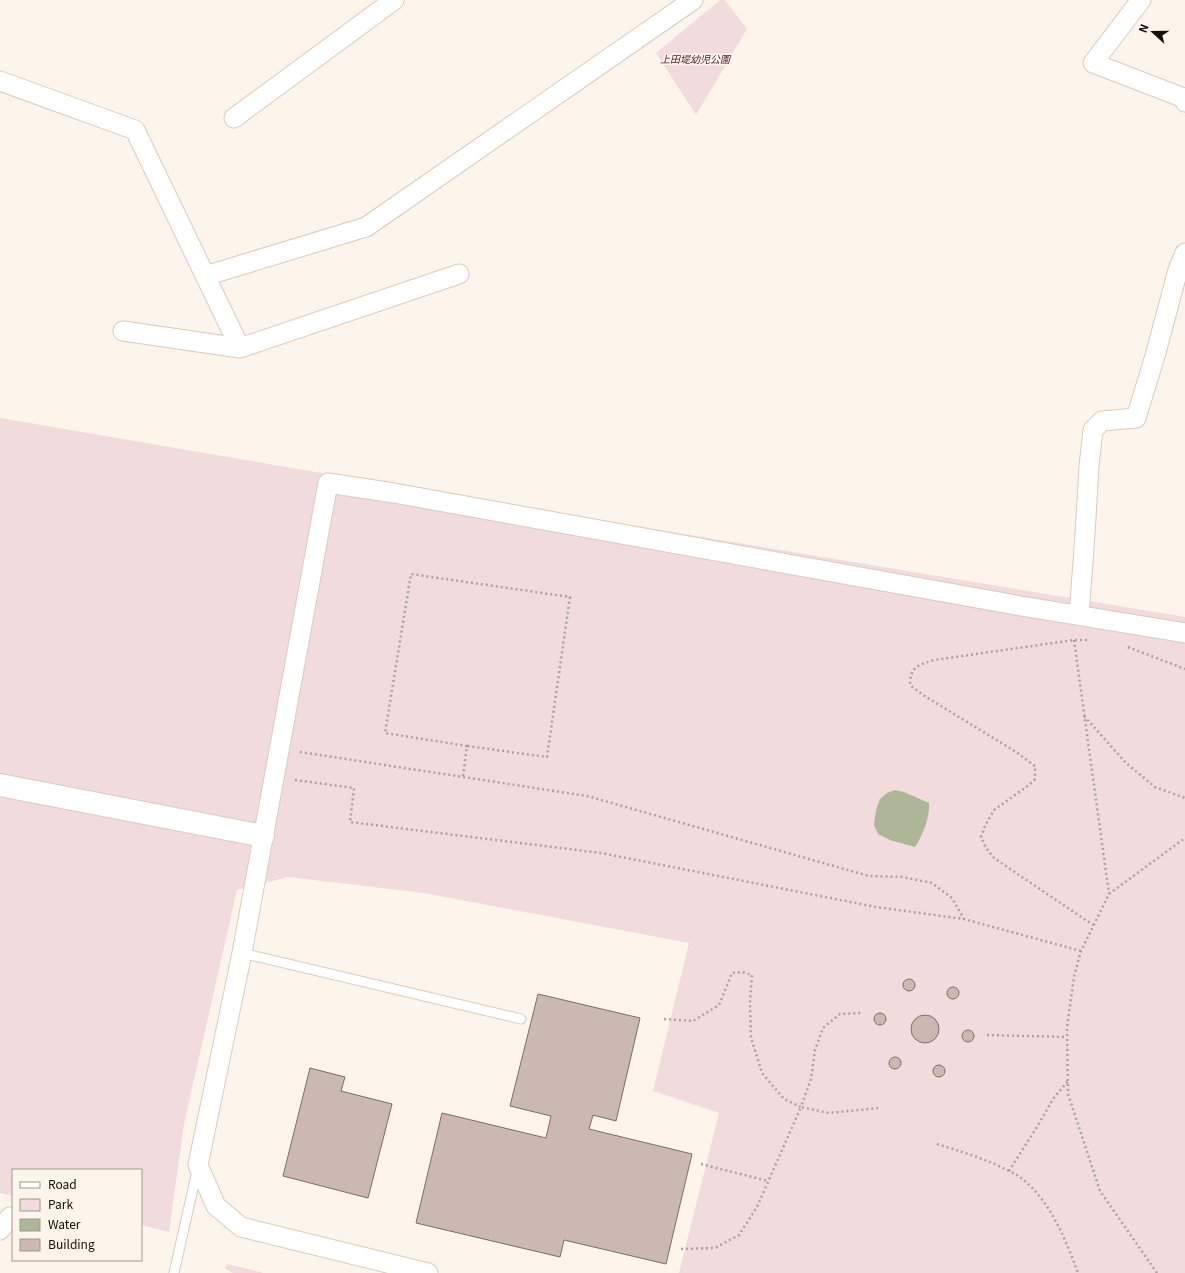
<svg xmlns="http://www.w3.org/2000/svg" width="1185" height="1273" viewBox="0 0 1185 1273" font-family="Georgia,'Noto Sans JP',serif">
  <rect width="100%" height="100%" fill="#fdf4ec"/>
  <path fill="#f2dbdd" d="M 720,0 L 725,0 L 747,29 L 696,115 L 656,53 Z
    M 0,418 L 514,506 L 1185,617 L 1185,1273 L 679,1273 L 719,1113 L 653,1091 L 689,943 L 424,893 L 288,877 L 237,890 L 184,1124 L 169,1232 L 141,1225 L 141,1170 L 13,1170 L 13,1196 L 0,1193 Z
    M 227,1264 L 264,1273 L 233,1273 L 225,1268 Z"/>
  <path fill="#afb698" d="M 895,790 L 904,792 L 929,803 C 930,817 923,835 915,847 L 890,840 L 878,834 L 874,825 L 876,810 L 880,799 L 887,793 Z"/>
  <path fill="#cbb8b2" stroke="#7e6c67" d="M903 985a6 6 0 1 1 12 0a6 6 0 1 1-12 0Z
    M947 993a6 6 0 1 1 12 0a6 6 0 1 1-12 0Z
    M 538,994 L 640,1018 L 616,1121 L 593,1115 L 589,1129 L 692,1154 L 666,1264 L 564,1240 L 560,1257 L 416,1223 L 442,1113 L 546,1138 L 551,1116 L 510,1106 Z
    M874 1019a6 6 0 1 1 12 0a6 6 0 1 1-12 0Z
    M911 1029a14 14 0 1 1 28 0a14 14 0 1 1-28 0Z
    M962 1036a6 6 0 1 1 12 0a6 6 0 1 1-12 0Z
    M889 1063a6 6 0 1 1 12 0a6 6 0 1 1-12 0Z
    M933 1071a6 6 0 1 1 12 0a6 6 0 1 1-12 0Z
    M 310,1068 L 345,1077 L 341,1091 L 392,1104 L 368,1198 L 283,1176 Z"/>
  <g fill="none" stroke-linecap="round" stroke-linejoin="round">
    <g stroke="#dacbbf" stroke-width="11">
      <path id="service" d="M 242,953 L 521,1019
        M 174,1273 L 197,1171"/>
    </g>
    <g stroke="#dacbbf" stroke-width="21">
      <path id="minor" d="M 1141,0 L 1093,63 L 1184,98 L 1185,102
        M 0,81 L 135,130 L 240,348 L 123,331
        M 234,118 L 394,0
        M 205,276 L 366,227 L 693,0
        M 240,348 L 459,274
        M 1079,615 L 1085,535 L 1089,466 L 1093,430 L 1102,421 L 1136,418 L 1155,356 L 1178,270 L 1185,253
        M 0,1230 L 10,1217
        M 428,1273 L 241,1227 L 216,1206 L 198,1165 L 242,953 L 328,483 L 394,493 L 1021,606 L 1185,633"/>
    </g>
    <g stroke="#dacbbf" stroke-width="24">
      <path id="tertiary" d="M 0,785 L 263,836"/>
    </g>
    <path stroke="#aaa39c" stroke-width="2.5" stroke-dasharray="2 3" stroke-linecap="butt" d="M 1074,640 L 1109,894
      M 1087,640 L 1074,640 L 934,660 C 919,665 910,666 910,685 L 923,695 L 1016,752 L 1035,766 L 1035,779 L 1029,785 L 994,810 L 985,826 L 981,837 L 986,848 L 994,858 L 1093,925
      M 1128,647 L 1185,669
      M 1084,716 L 1126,763 L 1155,787 L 1185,798
      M 300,752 L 587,796 L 869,876 L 902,877 L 932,883 L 952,898 L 964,919
      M 463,776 L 467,746 L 385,733 L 411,574 L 570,597 L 547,757 L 467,746
      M 295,780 L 354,788 L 350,822 L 601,853 L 876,907 L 964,919 L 1081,951
      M 664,1019 L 693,1021 L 719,1005 L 732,973 L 742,972 L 752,975 L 750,1002 L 751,1038 L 762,1073 L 784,1099 L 801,1107 L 811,1079 L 815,1050 L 823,1028 L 840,1014 L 863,1013
      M 987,1035 L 1067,1037
      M 937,1144 C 959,1151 980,1157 1001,1167 C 1006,1170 1012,1172 1017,1175 C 1049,1197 1065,1238 1078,1273
      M 701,1164 L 768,1181
      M 1009,1171 L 1037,1127 L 1053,1099 L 1068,1081
      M 681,1249 L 715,1248 L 739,1235 L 757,1207 L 801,1107 L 829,1113 L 878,1108
      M 1157,1273 L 1100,1191 L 1068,1094 L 1067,1027 L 1074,977 L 1081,951 L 1109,894 L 1185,838"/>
    <use href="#service" stroke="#fff" stroke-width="9"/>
    <use href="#minor" stroke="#fff" stroke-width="19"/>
    <use href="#tertiary" stroke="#fff" stroke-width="22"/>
  </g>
  <g text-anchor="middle" stroke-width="3.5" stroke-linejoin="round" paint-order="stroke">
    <g font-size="10" font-style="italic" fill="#4b1c25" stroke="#fdf4ec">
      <text x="695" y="63">上田堤幼児公園</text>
    </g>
  </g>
  <rect x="12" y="1169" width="130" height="92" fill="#fdf4ec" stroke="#9f9891"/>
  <rect x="20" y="1182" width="20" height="6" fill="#ffffff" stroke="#9f9891"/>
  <text x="48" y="1189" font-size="12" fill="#120e09">Road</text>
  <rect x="20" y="1199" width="20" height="12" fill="#f2dbdd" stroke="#9f9891"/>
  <text x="48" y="1209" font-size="12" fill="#120e09">Park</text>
  <rect x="20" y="1219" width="20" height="12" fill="#afb698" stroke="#9f9891"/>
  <text x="48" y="1229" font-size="12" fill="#120e09">Water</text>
  <rect x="20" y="1239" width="20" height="12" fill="#cbb8b2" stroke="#9f9891"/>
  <text x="48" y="1249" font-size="12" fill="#120e09">Building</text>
  <g transform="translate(1153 32) rotate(291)" stroke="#fdf4ec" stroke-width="3" paint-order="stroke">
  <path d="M0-3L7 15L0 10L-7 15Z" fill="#120e09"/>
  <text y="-6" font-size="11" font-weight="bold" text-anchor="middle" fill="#120e09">N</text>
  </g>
</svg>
